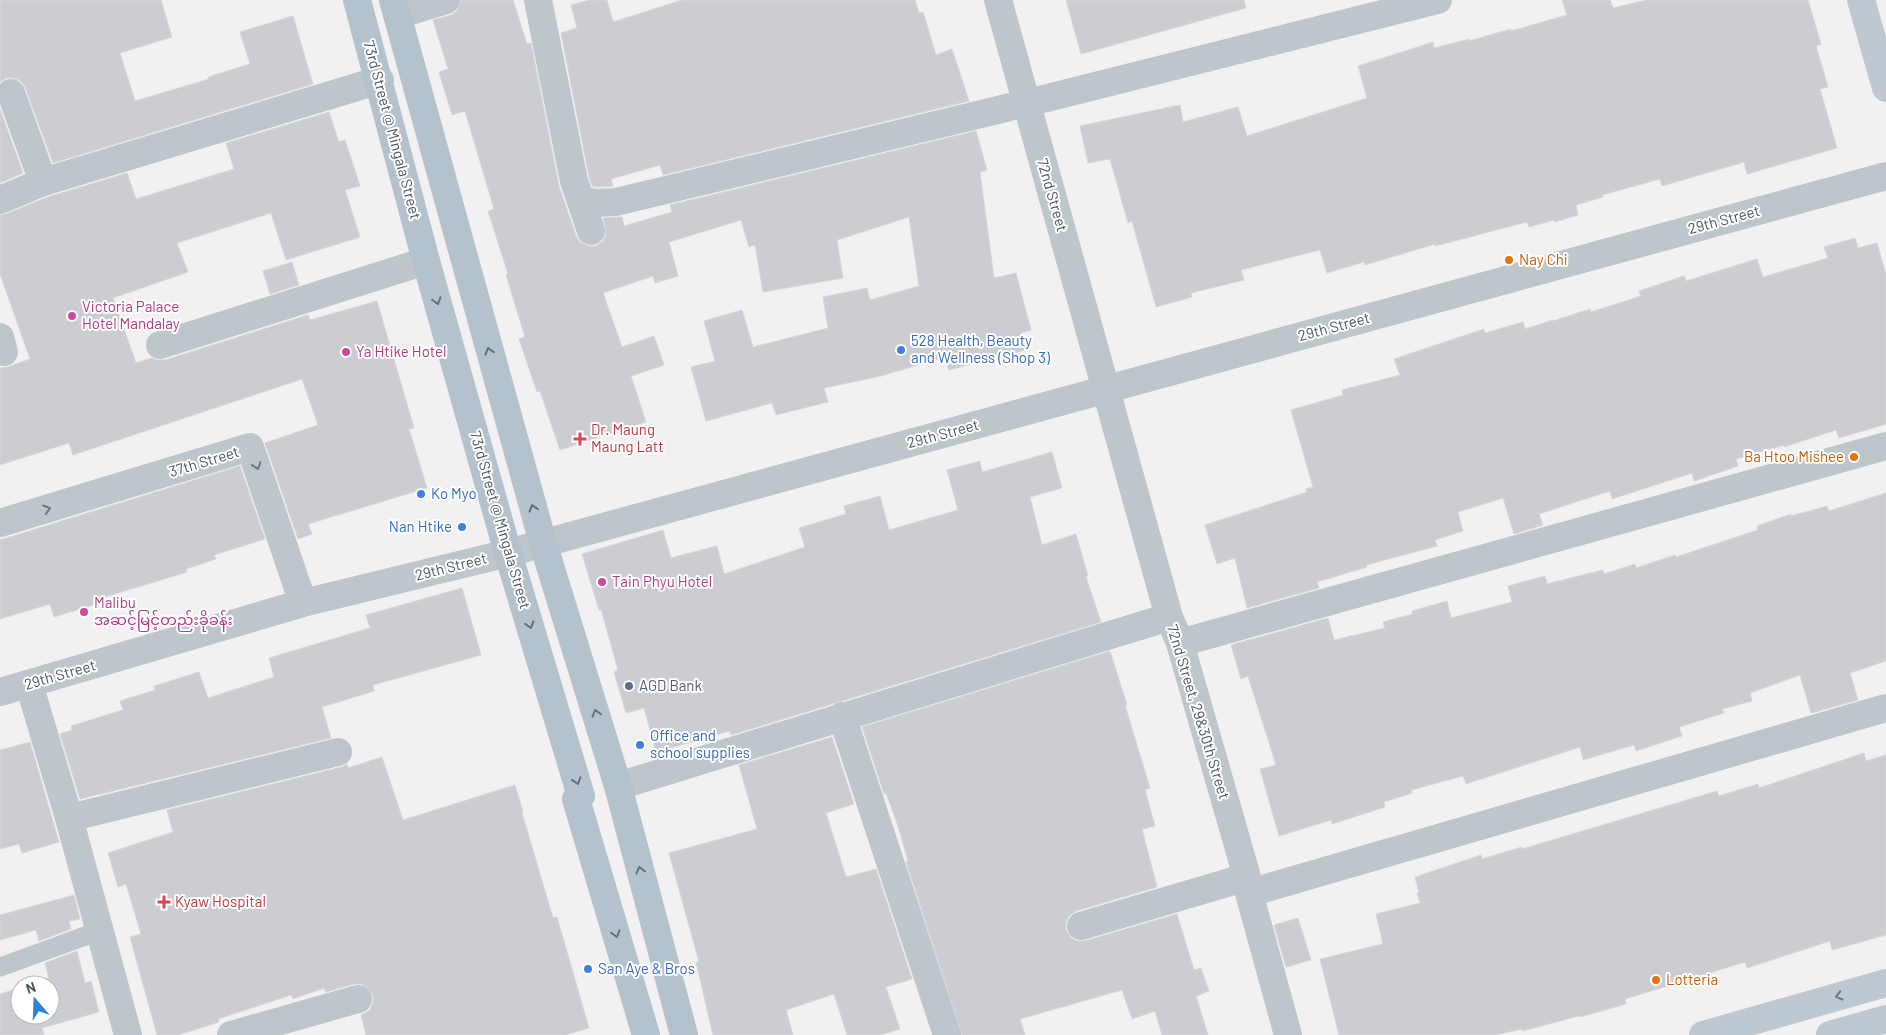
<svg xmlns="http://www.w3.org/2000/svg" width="1886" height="1035" viewBox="0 0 1886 1035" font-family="Barlow,'Noto Sans Myanmar',sans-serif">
  <rect width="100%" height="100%" fill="#f2f0f1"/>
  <path fill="#cbcdd2" stroke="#d5d7db" d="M 0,0 L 161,0 L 172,37 L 120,53 L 135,101 L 209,79 L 208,77 L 250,64 L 240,32 L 293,16 L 313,84 L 53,163 L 25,87 L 21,81 L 14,78 L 6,78 L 0,82 Z
    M 461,0 L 513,0 L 527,44 L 531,43 L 559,186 L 576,236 L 580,242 L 588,246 L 596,246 L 603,241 L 606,234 L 603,218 L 622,217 L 624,226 L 672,212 L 670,205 L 976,131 L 987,170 L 980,172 L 994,278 L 1016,273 L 1031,330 L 1021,333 L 1025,350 L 949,370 L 945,357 L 881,376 L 824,388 L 828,402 L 776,415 L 772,403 L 706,421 L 691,367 L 715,361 L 704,321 L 742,310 L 753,347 L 828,328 L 823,297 L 867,288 L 870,300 L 919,286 L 909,217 L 837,240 L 843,278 L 763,292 L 755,245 L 749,247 L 741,220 L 669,242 L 678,276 L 655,283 L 653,276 L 603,293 L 622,347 L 654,336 L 664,365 L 631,376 L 646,422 L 560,450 L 540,391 L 537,392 L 519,339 L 525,337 L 506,275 L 508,274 L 488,211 L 494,209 L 465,111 L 452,115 L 439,72 L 448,69 L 433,20 L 451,15 L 457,11 Z
    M 590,0 L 607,0 L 613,22 L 682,0 L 915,0 L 919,13 L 923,12 L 936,55 L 952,49 L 969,101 L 663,175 L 660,165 L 611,179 L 613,186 L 596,187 L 592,186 L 589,177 L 561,33 L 577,28 L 571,5 Z
    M 1066,0 L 1244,0 L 1246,8 L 1081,54 Z
    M 1562,0 L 1610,0 L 1613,8 L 1647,0 L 1808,0 L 1821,44 L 1816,46 L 1828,87 L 1820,89 L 1837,148 L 1747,174 L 1744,162 L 1662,186 L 1660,179 L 1602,195 L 1603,197 L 1576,205 L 1578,215 L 1555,222 L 1554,220 L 1529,227 L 1527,222 L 1435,246 L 1435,244 L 1365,265 L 1364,262 L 1327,273 L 1320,250 L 1241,270 L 1244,280 L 1191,293 L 1192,297 L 1156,307 L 1132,221 L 1128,223 L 1110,159 L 1088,163 L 1080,126 L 1180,105 L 1183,122 L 1238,107 L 1247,136 L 1367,98 L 1358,66 L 1433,42 L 1434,48 L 1469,39 L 1469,41 L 1511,29 L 1511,31 L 1567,15 Z
    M 0,109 L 23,173 L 0,183 Z
    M 329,112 L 339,142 L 345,140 L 360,186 L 345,190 L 360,237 L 286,260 L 271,213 L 177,243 L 188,272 L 113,298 L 136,363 L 152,358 L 157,360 L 165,360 L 308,315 L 310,320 L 377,301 L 414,428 L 409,429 L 427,488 L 308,524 L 312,534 L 298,539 L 265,443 L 318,425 L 302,379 L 73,455 L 69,443 L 0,465 L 0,368 L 8,367 L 30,359 L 0,274 L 0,215 L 6,214 L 48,197 L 127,173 L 136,199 L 234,169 L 226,143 Z
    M 1855,238 L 1858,248 L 1877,243 L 1886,274 L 1886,424 L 1839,438 L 1836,430 L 1784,447 L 1784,445 L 1736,459 L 1738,466 L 1694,481 L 1692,473 L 1612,499 L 1610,491 L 1539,514 L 1543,525 L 1514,534 L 1503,498 L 1458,512 L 1463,531 L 1435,540 L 1437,546 L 1366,565 L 1367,567 L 1317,582 L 1319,588 L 1247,608 L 1235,558 L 1217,564 L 1205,525 L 1307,492 L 1306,489 L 1313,487 L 1291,410 L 1343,395 L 1342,390 L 1400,375 L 1394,359 L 1484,329 L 1485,333 L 1523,322 L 1525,329 L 1553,320 L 1553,321 L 1590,309 L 1591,312 L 1641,296 L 1639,291 L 1684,276 L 1686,281 L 1757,259 L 1763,277 L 1828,258 L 1824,247 Z
    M 292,262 L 299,285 L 270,294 L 263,271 Z
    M 1052,452 L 1062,488 L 1030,497 L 1042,545 L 1076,534 L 1088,576 L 1086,577 L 1101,622 L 731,735 L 730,731 L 656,752 L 644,708 L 626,713 L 614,672 L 618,670 L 601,609 L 599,610 L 582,554 L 663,530 L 671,558 L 717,546 L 724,574 L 805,547 L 799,528 L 846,514 L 844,506 L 880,496 L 889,530 L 958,510 L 947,470 L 980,461 L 982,472 Z
    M 240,466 L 265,539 L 214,555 L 216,559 L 186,569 L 187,572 L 105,597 L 106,601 L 54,617 L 50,604 L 0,619 L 0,540 Z
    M 1886,493 L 1886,661 L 1850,673 L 1858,700 L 1811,713 L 1800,675 L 1750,693 L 1752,701 L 1722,709 L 1724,713 L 1679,727 L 1682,736 L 1636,751 L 1634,745 L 1583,760 L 1580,747 L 1466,784 L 1463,776 L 1411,790 L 1412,793 L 1384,802 L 1385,807 L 1332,824 L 1331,820 L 1279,836 L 1260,769 L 1276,765 L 1248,676 L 1241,679 L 1231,645 L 1328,618 L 1334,640 L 1385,628 L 1383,622 L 1413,614 L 1412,611 L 1447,601 L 1451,618 L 1512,602 L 1508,586 L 1545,576 L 1547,584 L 1603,570 L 1604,574 L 1635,564 L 1636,568 L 1675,555 L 1676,557 L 1758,530 L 1757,526 L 1791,514 L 1791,516 L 1827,506 L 1829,511 Z
    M 462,588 L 481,655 L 373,685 L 374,691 L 322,707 L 331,738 L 80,799 L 60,734 L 72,730 L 71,726 L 123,710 L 120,701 L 155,690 L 154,686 L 199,672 L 208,698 L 274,677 L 269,658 L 370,628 L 366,615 Z
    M 1110,651 L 1127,705 L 1125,705 L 1150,788 L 1145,790 L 1155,826 L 1142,829 L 1157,887 L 1076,911 L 1069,916 L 1066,922 L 1066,930 L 1071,938 L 1077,941 L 1085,941 L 1177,914 L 1194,970 L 1201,968 L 1209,991 L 1196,996 L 1208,1035 L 1162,1035 L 1155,1011 L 1132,1019 L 1122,990 L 1020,1019 L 1025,1035 L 962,1035 L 906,862 L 908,861 L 898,826 L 886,793 L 884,794 L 862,727 Z
    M 832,737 L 854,804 L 826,813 L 846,877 L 876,869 L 912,979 L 886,987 L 900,1029 L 880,1035 L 847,1035 L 834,994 L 786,1010 L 793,1035 L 713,1035 L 696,962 L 699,962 L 669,853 L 757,829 L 739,765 Z
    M 30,742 L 59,842 L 22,853 L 19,844 L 0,849 L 0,750 Z
    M 1864,753 L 1866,761 L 1886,755 L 1886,935 L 1832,950 L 1830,941 L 1747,968 L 1745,962 L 1625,999 L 1626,1004 L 1580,1017 L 1579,1016 L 1522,1031 L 1522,1029 L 1495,1035 L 1339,1035 L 1320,959 L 1383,944 L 1376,914 L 1420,903 L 1417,893 L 1419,893 L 1415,877 L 1481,855 L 1482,859 L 1522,847 L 1522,849 L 1717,791 L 1719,796 L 1758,784 L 1759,788 Z
    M 382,757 L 403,820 L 515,785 L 523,812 L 522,813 L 553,918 L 557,917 L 589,1028 L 565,1035 L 366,1035 L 361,1015 L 370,1010 L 373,1002 L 373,995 L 368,988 L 361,984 L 354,984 L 326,992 L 324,988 L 293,999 L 291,995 L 218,1019 L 219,1022 L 178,1035 L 157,1035 L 130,937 L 141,934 L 126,884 L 118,887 L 108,853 L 173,832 L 167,810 L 342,767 L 347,764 L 348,768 Z
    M 74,895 L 80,919 L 69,921 L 71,929 L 39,941 L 36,930 L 0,940 L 0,915 Z
    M 1298,918 L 1311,960 L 1286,967 L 1274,925 Z
    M 77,951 L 85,983 L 91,981 L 99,1012 L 42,1028 L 44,1035 L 0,1035 L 0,994 L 20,988 L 20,1015 L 50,1015 L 50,985 L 29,985 L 49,978 L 45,963 Z"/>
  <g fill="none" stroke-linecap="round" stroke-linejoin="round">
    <path stroke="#bdc6cb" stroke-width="19" d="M 0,967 L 99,931"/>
    <path stroke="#bdc6cb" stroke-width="28" d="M 538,0 L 574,181 L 591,231
      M 998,0 L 1169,617 L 1180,643 L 1247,877 L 1249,893 L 1288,1035
      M 397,15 L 446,0
      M 11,93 L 43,182
      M 580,199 L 594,203 L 616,202 L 1027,103 L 1438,0
      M 0,200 L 43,182 L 380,80
      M 0,337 L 4,352
      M 160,345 L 426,261
      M 0,523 L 250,447 L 303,603
      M 1180,643 L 1886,446
      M 29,684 L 69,818 L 128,1035
      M 0,692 L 303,603 L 508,553 L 1886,176
      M 842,716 L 947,1035
      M 618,786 L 1169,617
      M 69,818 L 338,752
      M 1249,893 L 1886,708
      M 1081,926 L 1247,877
      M 231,1035 L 358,999"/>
    <path stroke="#bec8d0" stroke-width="28" d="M 1861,0 L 1886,88
      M 1703,1035 L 1886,983
      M 1830,1035 L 1886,1019"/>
    <path stroke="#b3c2cc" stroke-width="28" d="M 357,0 L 426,261 L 508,553 L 581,796 L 576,799 L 646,1035
      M 393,0 L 543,543 L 618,786 L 684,1035"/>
  </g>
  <defs><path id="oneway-chevron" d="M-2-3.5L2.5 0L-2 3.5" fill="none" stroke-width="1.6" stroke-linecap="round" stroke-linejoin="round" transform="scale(1.25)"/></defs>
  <g stroke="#647078">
    <use href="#oneway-chevron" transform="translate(437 301) rotate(74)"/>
    <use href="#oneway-chevron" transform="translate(489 351) rotate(-106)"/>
    <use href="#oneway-chevron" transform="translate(533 508) rotate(-106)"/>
    <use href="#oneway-chevron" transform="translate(530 625) rotate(73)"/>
    <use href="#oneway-chevron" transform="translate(596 713) rotate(-107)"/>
    <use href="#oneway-chevron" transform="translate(577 781) rotate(73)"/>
    <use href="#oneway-chevron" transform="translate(640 870) rotate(-105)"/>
    <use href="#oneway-chevron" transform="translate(616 934) rotate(74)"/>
  </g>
  <g stroke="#6c777d">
    <use href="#oneway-chevron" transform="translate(257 466) rotate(71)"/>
    <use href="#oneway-chevron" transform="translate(47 509) rotate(-17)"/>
  </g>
  <use stroke="#6d787f" href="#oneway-chevron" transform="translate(1839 996) rotate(164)"/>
  <g fill="#e8710a" stroke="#fff" stroke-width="2">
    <circle cx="1509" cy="260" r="5"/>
    <circle cx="1854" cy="457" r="5"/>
    <circle cx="1656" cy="980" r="5"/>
  </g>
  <g fill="#d1479c" stroke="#fff" stroke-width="2">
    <circle cx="72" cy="316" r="5"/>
    <circle cx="346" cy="352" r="5"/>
    <circle cx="602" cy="582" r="5"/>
    <circle cx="84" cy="612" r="5"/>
  </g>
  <g fill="#3f7fe0" stroke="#fff" stroke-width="2">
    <circle cx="901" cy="350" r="5"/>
    <circle cx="421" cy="494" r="5"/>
    <circle cx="462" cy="527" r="5"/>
    <circle cx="640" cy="745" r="5"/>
    <circle cx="588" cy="969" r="5"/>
  </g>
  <g fill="#e0444e" stroke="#fff" stroke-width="2">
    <path d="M577.5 431.5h5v5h5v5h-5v5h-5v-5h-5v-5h5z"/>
    <path d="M161.5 894.5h5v5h5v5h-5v5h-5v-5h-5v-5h5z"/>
  </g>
  <circle fill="#5c6f8a" stroke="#fff" stroke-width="2" cx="629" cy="686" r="5"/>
  <g text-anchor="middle" stroke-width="4" stroke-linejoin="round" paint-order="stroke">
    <g font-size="15" fill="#4a555c" stroke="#fff">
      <text transform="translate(392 130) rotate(75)" y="5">73rd Street @ Mingala Street</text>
      <text transform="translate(1052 195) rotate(74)" y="5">72nd Street</text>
      <text transform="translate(1724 220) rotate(-15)" y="5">29th Street</text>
      <text transform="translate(1334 327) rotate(-15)" y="5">29th Street</text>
      <text transform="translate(943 434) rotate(-15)" y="5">29th Street</text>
      <text transform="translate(204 462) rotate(-17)" y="5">37th Street</text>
      <text transform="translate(500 520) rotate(74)" y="5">73rd Street @ Mingala Street</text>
      <text transform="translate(451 567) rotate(-14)" y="5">29th Street</text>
      <text transform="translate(60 675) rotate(-16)" y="5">29th Street</text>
      <text transform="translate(1198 712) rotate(73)" y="5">72nd Street, 29&amp;30th Street</text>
    </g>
    <g font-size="15" fill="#c56008" stroke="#fff" text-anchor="start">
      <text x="1519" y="265">Nay Chi</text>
      <text x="1844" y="462" text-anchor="end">Ba Htoo Mishee</text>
      <text x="1666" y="985">Lotteria</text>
    </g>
    <g font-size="15" fill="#b23c85" stroke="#fff" text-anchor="start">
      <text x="82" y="312">Victoria Palace<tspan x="82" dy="17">Hotel Mandalay</tspan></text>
      <text x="356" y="357">Ya Htike Hotel</text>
      <text x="612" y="587">Tain Phyu Hotel</text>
      <text x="94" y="608">Malibu<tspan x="94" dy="17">အဆင့်မြင့်တည်းခိုခန်း</tspan></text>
    </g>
    <g font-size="15" fill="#366cbe" stroke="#fff" text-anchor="start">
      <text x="911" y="346">528 Health, Beauty<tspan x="911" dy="17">and Wellness (Shop 3)</tspan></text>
      <text x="431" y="499">Ko Myo</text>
      <text x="452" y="532" text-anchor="end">Nan Htike</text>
      <text x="650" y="741">Office and<tspan x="650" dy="17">school supplies</tspan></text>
      <text x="598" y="974">San Aye &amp; Bros</text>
    </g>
    <g font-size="15" fill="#be3a42" stroke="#fff" text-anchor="start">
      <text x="591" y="435">Dr. Maung<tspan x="591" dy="17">Maung Latt</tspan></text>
      <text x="175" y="907">Kyaw Hospital</text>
    </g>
    <g font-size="15" fill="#4e5e75" stroke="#fff" text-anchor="start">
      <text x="639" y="691">AGD Bank</text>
    </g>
  </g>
  <g transform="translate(35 1000) rotate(341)"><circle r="24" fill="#ffffff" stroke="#b7bbbe"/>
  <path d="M0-4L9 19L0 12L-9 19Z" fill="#2b84d2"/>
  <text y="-8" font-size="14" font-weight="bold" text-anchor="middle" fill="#4a555c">N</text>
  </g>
</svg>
